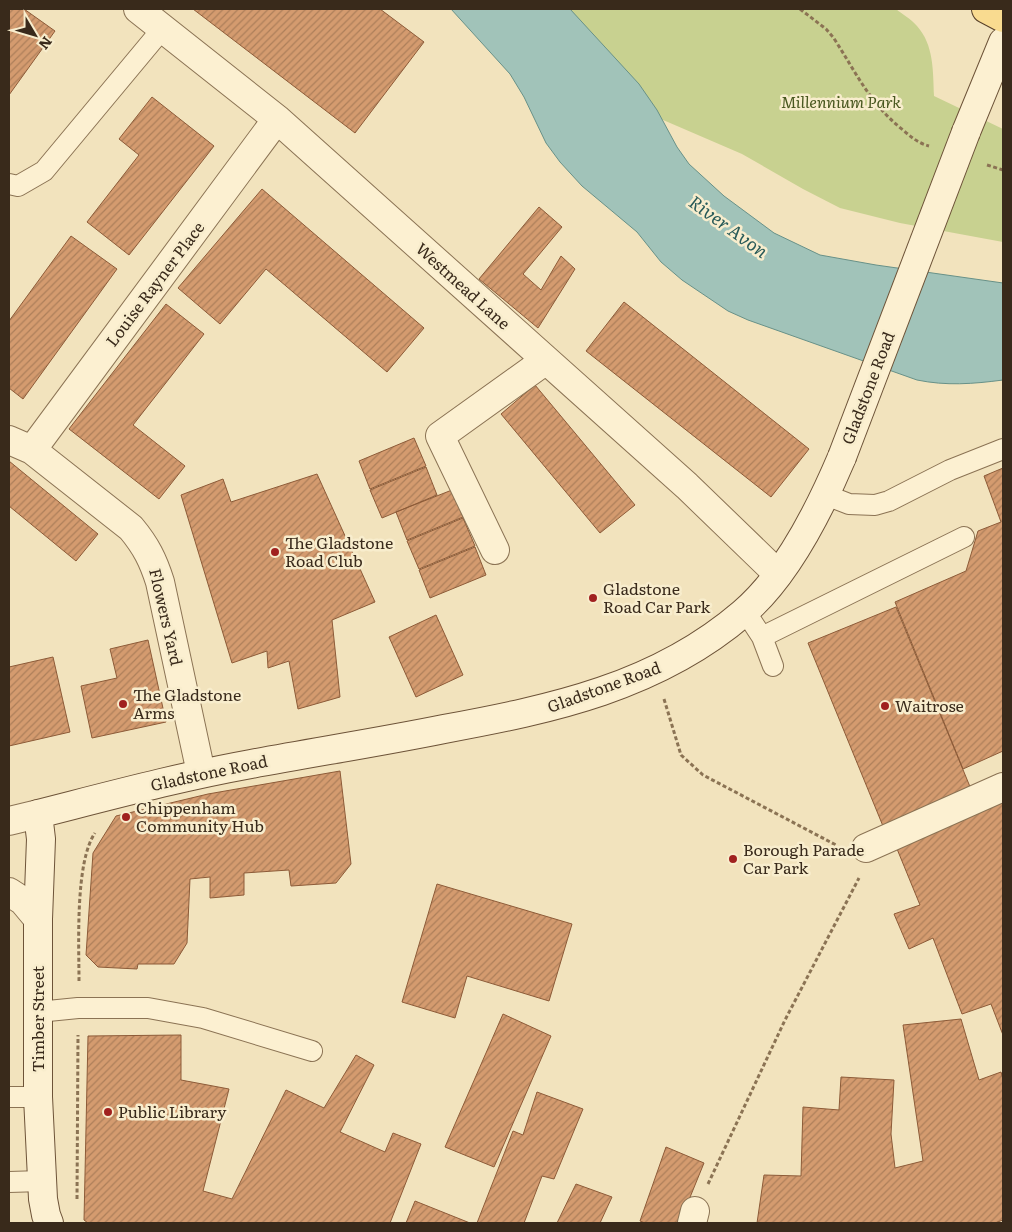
<svg xmlns="http://www.w3.org/2000/svg" width="1012" height="1232" viewBox="0 0 1012 1232" font-family="Literata,serif">
  <defs>
    <pattern id="building-hatch" width="6" height="6" patternUnits="userSpaceOnUse" patternTransform="scale(1.25)"><rect width="6" height="6" fill="#d49b6f"/><path d="M-1 1l2-2M0 6l6-6M5 7l2-2" fill="none" stroke="#ad7f5a"/></pattern>
  </defs>
  <rect width="100%" height="100%" fill="#f2e3bd"/>
  <path fill="#c8d190" d="M 547,9 L 896,9 C 902,14 911,19 917,26 C 934,45 933,71 934,96 L 1003,129 L 1003,242 L 900,223 L 840,208 L 803,189 L 742,154 L 626,104 Z"/>
  <path fill="#a1c3b9" stroke="#689188" d="M 451,9 L 570,9 L 639,84 L 657,110 L 677,147 L 689,164 L 724,196 L 774,233 L 820,255 L 876,265 L 1003,283 L 1003,380 C 973,384 946,386 917,380 L 748,320 L 728,311 L 682,280 L 661,262 L 637,232 L 582,186 L 560,162 L 546,143 L 524,97 L 510,74 Z"/>
  <path fill="url(#building-hatch)" stroke="#8d5b38" d="M 9,9 L 24,9 L 55,31 L 9,95 Z
    M 193,9 L 380,9 L 424,42 L 355,133 Z
    M 152,97 L 214,146 L 129,255 L 87,222 L 139,155 L 119,139 Z
    M 262,189 L 424,328 L 387,372 L 266,269 L 220,324 L 178,288 Z
    M 539,207 L 562,227 L 523,274 L 541,290 L 561,256 L 575,269 L 538,328 L 479,279 Z
    M 71,236 L 117,269 L 23,399 L 9,388 L 9,321 Z
    M 624,302 L 809,449 L 771,497 L 586,351 Z
    M 166,304 L 204,334 L 133,425 L 185,466 L 159,499 L 69,429 Z
    M 535,385 L 635,505 L 600,533 L 501,414 Z
    M 414,438 L 426,466 L 370,489 L 359,461 Z
    M 9,461 L 98,534 L 76,561 L 9,506 Z
    M 426,467 L 437,495 L 382,518 L 370,490 Z
    M 1003,468 L 1003,751 L 963,769 L 895,602 L 966,571 L 978,531 L 1001,522 L 984,476 Z
    M 317,474 L 375,602 L 332,620 L 340,697 L 298,709 L 289,661 L 268,668 L 267,651 L 232,663 L 181,495 L 223,479 L 231,502 Z
    M 452,490 L 463,517 L 407,540 L 396,512 Z
    M 463,518 L 475,546 L 419,569 L 407,541 Z
    M 475,547 L 486,575 L 430,598 L 419,570 Z
    M 896,607 L 973,794 L 885,831 L 808,643 Z
    M 436,615 L 463,675 L 416,697 L 389,637 Z
    M 148,640 L 166,722 L 92,738 L 81,686 L 117,678 L 110,649 Z
    M 53,657 L 70,732 L 9,746 L 9,667 Z
    M 340,771 L 351,864 L 336,883 L 291,886 L 289,870 L 244,873 L 244,895 L 210,898 L 210,877 L 190,879 L 187,943 L 174,964 L 138,964 L 137,969 L 98,967 L 86,955 L 93,853 L 116,816 L 208,794 Z
    M 1003,802 L 1003,1035 L 991,1004 L 962,1014 L 933,938 L 909,949 L 894,914 L 920,905 L 895,844 Z
    M 437,884 L 572,924 L 549,1001 L 467,976 L 455,1018 L 402,1002 Z
    M 503,1014 L 551,1036 L 494,1167 L 445,1147 Z
    M 961,1019 L 979,1080 L 1001,1072 L 1003,1079 L 1003,1220 L 995,1223 L 757,1223 L 764,1175 L 801,1176 L 803,1107 L 839,1110 L 841,1077 L 894,1080 L 891,1134 L 895,1168 L 923,1161 L 903,1025 Z
    M 181,1035 L 181,1080 L 229,1089 L 203,1191 L 232,1199 L 286,1090 L 324,1108 L 356,1055 L 374,1065 L 340,1132 L 385,1152 L 393,1133 L 421,1144 L 390,1223 L 88,1223 L 84,1220 L 88,1036 Z
    M 537,1092 L 583,1109 L 554,1179 L 542,1176 L 524,1223 L 477,1223 L 513,1131 L 523,1135 Z
    M 666,1147 L 704,1163 L 684,1212 L 682,1223 L 645,1223 L 640,1221 Z
    M 576,1184 L 612,1197 L 600,1223 L 557,1223 Z
    M 415,1201 L 470,1223 L 406,1223 Z"/>
  <g fill="none" stroke-linecap="round" stroke-linejoin="round">
    <g stroke="#8b7354" stroke-width="22">
      <path id="lane" d="M 9,184 L 18,186 L 44,171 L 163,28
        M 826,495 L 849,504 L 875,505 L 889,501 L 950,470 L 1003,449
        M 745,611 L 762,637 L 773,666
        M 762,637 L 964,537
        M 38,1012 L 78,1008 L 148,1008 L 203,1018 L 312,1051
        M 9,1097 L 38,1097
        M 9,1182 L 42,1181"/>
    </g>
    <g stroke="#8b7354" stroke-width="30">
      <path id="street" d="M 138,9 L 277,119 L 687,486 L 778,574
        M 9,440 L 32,450 L 131,528 C 146,546 153,560 160,582 L 201,773
        M 32,450 L 277,119
        M 495,550 L 440,436 L 546,360
        M 9,821 L 38,814
        M 866,848 L 1003,787
        M 9,892 L 23,901 L 38,919
        M 692,1223 L 695,1211"/>
    </g>
    <g stroke="#6d5338" stroke-width="30">
      <path id="secondary" d="M 966,132 L 1003,42
        M 49,1223 L 46,1215 L 43,1199 L 38,1097 L 38,919 L 41,839 L 38,814 C 109,796 179,777 251,764 C 315,752 380,742 444,729 C 552,709 657,687 743,613 C 787,576 820,509 842,457"/>
    </g>
    <g stroke="#584029" stroke-width="30">
      <path id="primary" d="M 986,9 L 1003,18"/>
    </g>
    <path stroke="#8b7354" stroke-width="3" stroke-dasharray="4 2.5" stroke-linecap="butt" d="M 800,9 L 826,29 L 833,37 C 856,72 869,103 903,130 C 911,137 918,143 929,146
      M 987,165 L 1003,170
      M 664,699 L 681,755 L 703,775 L 836,845
      M 79,981 C 79,944 75,862 95,833
      M 708,1184 L 785,1020 L 859,878
      M 77,1199 L 78,1035"/>
    <use href="#lane" stroke="#fcf0d1" stroke-width="20"/>
    <use href="#street" stroke="#fcf0d1" stroke-width="28"/>
    <use href="#secondary" stroke="#fcf0d1" stroke-width="28"/>
    <use href="#primary" stroke="#f9db90" stroke-width="28"/>
    <g stroke="#6d5338" stroke-width="30" stroke-linecap="butt">
      <path id="secondary-bridge" d="M 842,457 L 966,132"/>
    </g>
    <use href="#secondary-bridge" stroke="#fcf0d1" stroke-width="28"/>
  </g>
  <g fill="#a0211f" stroke="#f8edcd" stroke-width="2">
    <circle cx="275" cy="552" r="5"/>
    <circle cx="593" cy="598" r="5"/>
    <circle cx="123" cy="704" r="5"/>
    <circle cx="885" cy="706" r="5"/>
    <circle cx="126" cy="817" r="5"/>
    <circle cx="733" cy="859" r="5"/>
    <circle cx="108" cy="1112" r="5"/>
  </g>
  <g text-anchor="middle" stroke-width="5" stroke-linejoin="round" paint-order="stroke">
    <g font-size="16" font-style="italic" fill="#48571f" stroke="#f8edcd">
      <text x="841" y="108">Millennium Park</text>
    </g>
    <g font-size="16" fill="#392a1b" stroke="#f8edcd">
      <text transform="translate(155 284) rotate(-53)" y="6">Louise Rayner Place</text>
      <text transform="translate(463 286) rotate(42)" y="6">Westmead Lane</text>
      <text transform="translate(868 388) rotate(-69)" y="6">Gladstone Road</text>
      <text transform="translate(166 617) rotate(77)" y="6">Flowers Yard</text>
      <text transform="translate(604 687) rotate(-20)" y="6">Gladstone Road</text>
      <text transform="translate(209 773) rotate(-12)" y="6">Gladstone Road</text>
      <text transform="translate(38 1019) rotate(-90)" y="6">Timber Street</text>
    </g>
    <g font-size="16" fill="#392a1b" stroke="#f8edcd" text-anchor="start">
      <text x="285" y="549">The Gladstone<tspan x="285" dy="18">Road Club</tspan></text>
      <text x="603" y="595">Gladstone<tspan x="603" dy="18">Road Car Park</tspan></text>
      <text x="133" y="701">The Gladstone<tspan x="133" dy="18">Arms</tspan></text>
      <text x="895" y="712">Waitrose</text>
      <text x="136" y="814">Chippenham<tspan x="136" dy="18">Community Hub</tspan></text>
      <text x="743" y="856">Borough Parade<tspan x="743" dy="18">Car Park</tspan></text>
      <text x="118" y="1118">Public Library</text>
    </g>
    <g font-size="18" font-style="italic" fill="#285a58" stroke="#f8edcd">
      <text transform="translate(728 227) rotate(36)" y="6">River Avon</text>
    </g>
  </g>
  <rect width="1012" height="1232" fill="none" stroke="#392a1b" stroke-width="20"/>
  <g transform="translate(35 35) rotate(128)" stroke="#f8edcd" stroke-width="4" paint-order="stroke">
  <path d="M0-4L9 19L0 12L-9 19Z" fill="#392a1b"/>
  <text y="-8" font-size="14" font-weight="bold" text-anchor="middle" fill="#392a1b">N</text>
  </g>
</svg>
